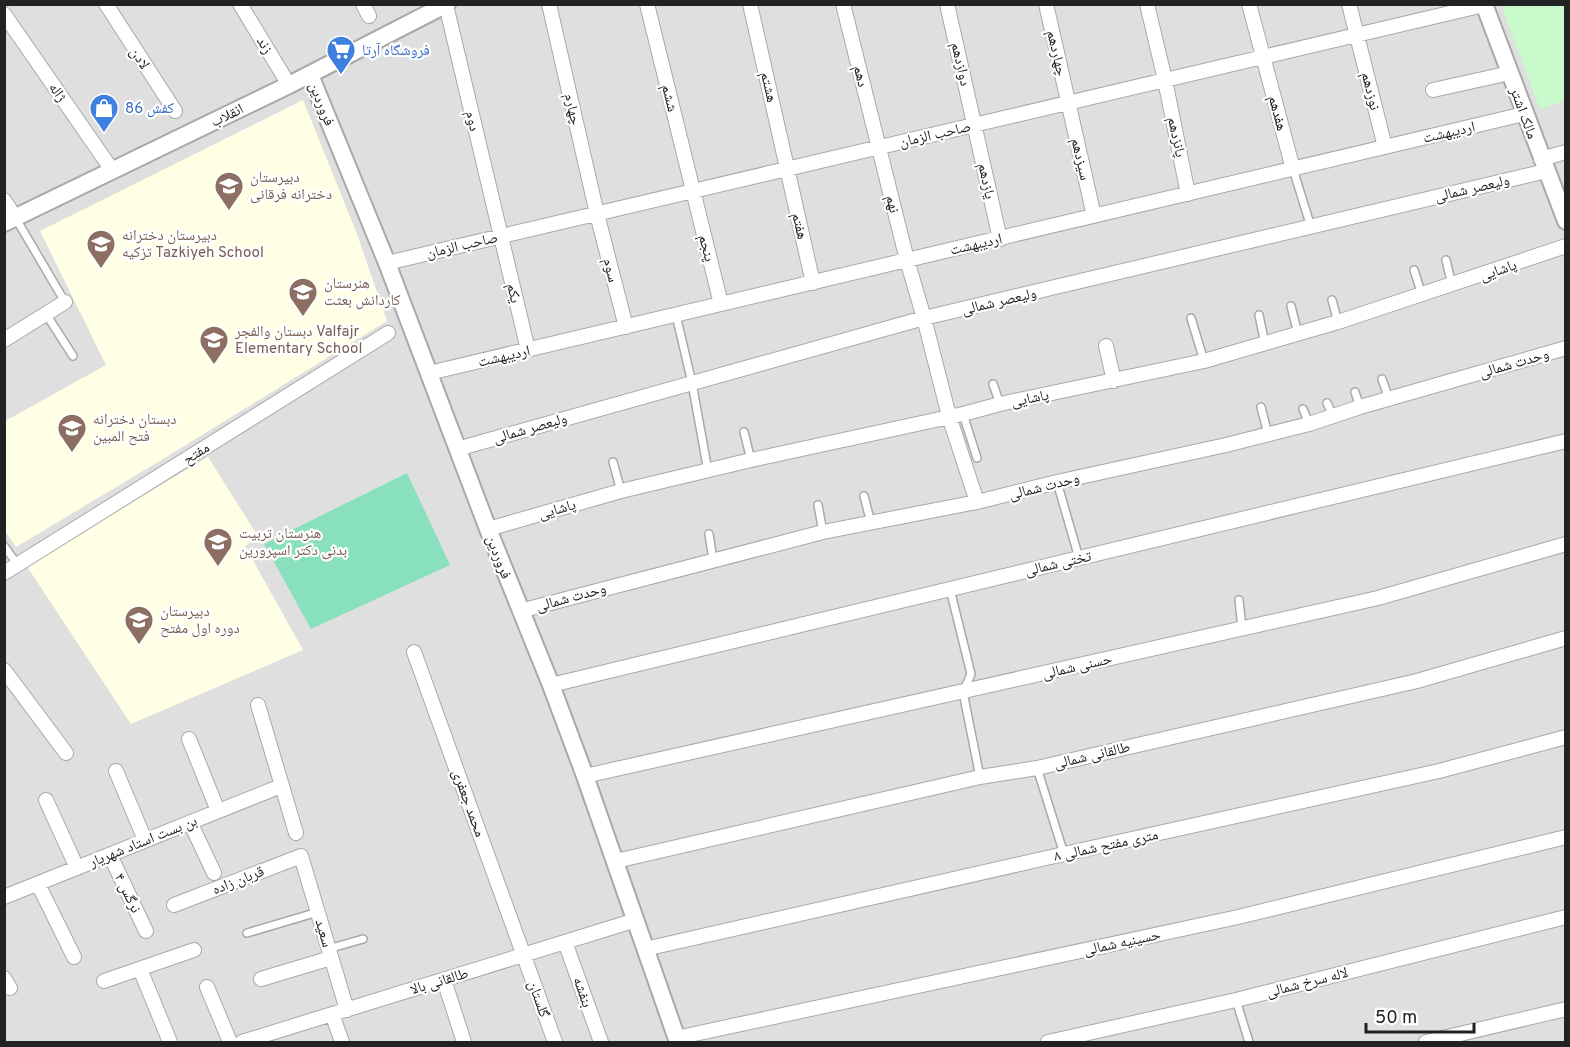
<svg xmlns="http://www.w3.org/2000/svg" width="1570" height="1047" viewBox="0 0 1570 1047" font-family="Overpass,'Noto Naskh Arabic',sans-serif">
  <rect width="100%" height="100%" fill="#f2efe9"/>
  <path fill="#e0dfdf" d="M 5,5 L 1565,5 L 1565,1042 L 5,1042 Z"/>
  <path fill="#ffffe5" d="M 303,100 L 357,234 L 387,321 L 163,459 L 16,547 L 5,531 L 5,421 L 106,365 L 40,231 Z
    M 208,457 L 259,538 L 245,546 L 303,650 L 131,724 L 26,565 Z"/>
  <path fill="#c8facc" d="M 1501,5 L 1565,5 L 1565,101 L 1540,109 Z"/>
  <path fill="#88e0be" d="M 407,473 L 450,565 L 311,629 L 264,544 Z"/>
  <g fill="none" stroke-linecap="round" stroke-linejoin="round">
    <g stroke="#a9a9a9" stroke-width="10">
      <path id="service" d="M 1293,169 L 1311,227
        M 15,217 L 65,302
        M 1446,260 L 1452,285
        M 1414,270 L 1422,295
        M 1332,300 L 1338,322
        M 1291,306 L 1298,334
        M 46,314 L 73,356
        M 676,315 L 692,383 L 708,471
        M 1259,315 L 1265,344
        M 1191,318 L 1204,361
        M 1382,379 L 1389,399
        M 993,384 L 1000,404
        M 1355,392 L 1360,407
        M 1327,403 L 1333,416
        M 1261,407 L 1268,434
        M 1303,409 L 1309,424
        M 963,414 L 977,458
        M 744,432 L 751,460
        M 613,462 L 621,491
        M 1057,482 L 1079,558
        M 864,496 L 871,523
        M 818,505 L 823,532
        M 709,534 L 713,560
        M 4,546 L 18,565
        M 950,589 L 971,674 L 963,692 L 980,777
        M 1239,600 L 1242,628
        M 1037,768 L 1064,854
        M 247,933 L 318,912
        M 328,949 L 363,939
        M 1236,1000 L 1249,1042"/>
    </g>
    <g stroke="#a9a9a9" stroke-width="16">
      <path id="minor" d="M 106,4 L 175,111
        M 240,4 L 289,85
        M 363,4 L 369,16
        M 549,4 L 597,214 L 626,327
        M 647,4 L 721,304
        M 750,4 L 813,283
        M 843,4 L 907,260 L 924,318 L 949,416 L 977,502
        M 947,4 L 1000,239
        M 1046,4 L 1094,216
        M 1147,4 L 1165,80 L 1188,194
        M 1249,4 L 1293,169
        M 1349,4 L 1385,147
        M 446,5 L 528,350
        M 4,14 L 112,170
        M 1433,90 L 1510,73
        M 1541,159 L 1566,152
        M 4,200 L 15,217
        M 387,263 L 1484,5
        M 4,340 L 65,302
        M 1106,346 L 1114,381
        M 429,373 L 1524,114
        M 457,449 L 924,318 L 1546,171
        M 488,529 L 621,491 L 751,460 L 963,414 L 1000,404 L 1204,361 L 1338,322 L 1566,246
        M 4,573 L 388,333
        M 520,611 L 823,532 L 977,502 L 1057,482 L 1226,445 L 1309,424 L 1360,407 L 1566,348
        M 414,652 L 555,1042
        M 4,670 L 66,753
        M 551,685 L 1566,441
        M 258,705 L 296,833
        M 189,739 L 218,811
        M 116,771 L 145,840
        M 585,776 L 1378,598 L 1566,544
        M 46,800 L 77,868
        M 190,822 L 214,873
        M 110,855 L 146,931
        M 616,861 L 980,777 L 1037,768 L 1417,681 L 1566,638
        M 38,884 L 74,957
        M 4,897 L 281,786
        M 174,905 L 301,856 L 347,1010
        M 565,942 L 601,1042
        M 645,949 L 1064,854 L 1439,771 L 1566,737
        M 140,969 L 170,1042
        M 4,978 L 10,988
        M 261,979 L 331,958
        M 444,980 L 464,1042
        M 104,981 L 194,950
        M 207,987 L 230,1042
        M 332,1014 L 342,1042
        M 676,1038 L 1238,917 L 1566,837
        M 242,1042 L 636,920
        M 1048,1042 L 1236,1000 L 1566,917
        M 1426,1042 L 1566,1009"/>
    </g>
    <g stroke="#a9a9a9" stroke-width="20">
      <path id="tertiary" d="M 1484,4 L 1566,221
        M 310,75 L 387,263 L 488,529 L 551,685 L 585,776 L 678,1042
        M 4,223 L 289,85 L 447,4"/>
    </g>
    <use href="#service" stroke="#fff" stroke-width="7"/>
    <use href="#minor" stroke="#fff" stroke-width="14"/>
    <use href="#tertiary" stroke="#fff" stroke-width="16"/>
  </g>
  <defs>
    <g id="supermarket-pin" transform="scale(1.5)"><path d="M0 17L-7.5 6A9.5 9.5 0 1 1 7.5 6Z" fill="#3f7fe0" stroke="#fff"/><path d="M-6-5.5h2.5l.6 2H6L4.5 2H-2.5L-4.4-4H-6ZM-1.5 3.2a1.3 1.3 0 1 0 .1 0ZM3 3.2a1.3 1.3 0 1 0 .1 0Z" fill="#fff"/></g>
    <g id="shop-pin" transform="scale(1.5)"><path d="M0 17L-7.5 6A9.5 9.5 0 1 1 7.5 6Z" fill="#3f7fe0" stroke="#fff"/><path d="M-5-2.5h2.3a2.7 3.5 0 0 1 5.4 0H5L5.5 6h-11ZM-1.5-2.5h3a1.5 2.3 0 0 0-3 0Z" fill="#fff"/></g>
    <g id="school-pin" transform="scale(1.5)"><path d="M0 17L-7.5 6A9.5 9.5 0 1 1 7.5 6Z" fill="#8d6e63" stroke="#fff"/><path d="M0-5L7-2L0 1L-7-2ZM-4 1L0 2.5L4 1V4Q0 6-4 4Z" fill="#fff"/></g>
  </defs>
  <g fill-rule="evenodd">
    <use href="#supermarket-pin" x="341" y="50"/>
    <use href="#shop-pin" x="104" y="108"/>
    <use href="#school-pin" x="229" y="186"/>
    <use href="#school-pin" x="101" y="244"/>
    <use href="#school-pin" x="303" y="292"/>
    <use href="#school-pin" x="214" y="340"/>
    <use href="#school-pin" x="72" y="428"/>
    <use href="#school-pin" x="218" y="542"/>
    <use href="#school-pin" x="139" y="620"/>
  </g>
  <g text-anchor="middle" stroke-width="4.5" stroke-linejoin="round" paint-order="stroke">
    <g font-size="15" fill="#222" stroke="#fff">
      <text transform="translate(265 45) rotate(59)" y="5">زند</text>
      <text transform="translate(1057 53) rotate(77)" y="5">چهاردهم</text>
      <text transform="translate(140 58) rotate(57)" y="5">لادن</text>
      <text transform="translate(961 64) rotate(77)" y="5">دوازدهم</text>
      <text transform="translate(861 76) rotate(76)" y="5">دهم</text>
      <text transform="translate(769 87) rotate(77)" y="5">هشتم</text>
      <text transform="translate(1371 91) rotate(76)" y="5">نوزدهم</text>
      <text transform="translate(58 92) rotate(55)" y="5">ژاله</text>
      <text transform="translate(670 98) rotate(76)" y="5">ششم</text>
      <text transform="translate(322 104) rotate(68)" y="5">فروردین</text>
      <text transform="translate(573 109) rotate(77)" y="5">چهارم</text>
      <text transform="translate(1278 113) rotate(75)" y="5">هفدهم</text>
      <text transform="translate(1524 113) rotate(70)" y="5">مالک اشتر</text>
      <text transform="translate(227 115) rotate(-26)" y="5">انقلاب</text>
      <text transform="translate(473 121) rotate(77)" y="5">دوم</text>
      <text transform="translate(1449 132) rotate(-13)" y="5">اردیبهشت</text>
      <text transform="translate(935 134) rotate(-13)" y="5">صاحب الزمان</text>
      <text transform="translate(1177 137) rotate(78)" y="5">پانزدهم</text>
      <text transform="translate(1081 159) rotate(77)" y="5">سیزدهم</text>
      <text transform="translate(987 181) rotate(78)" y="5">یازدهم</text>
      <text transform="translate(1472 188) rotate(-13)" y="5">ولیعصر شمالی</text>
      <text transform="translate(893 204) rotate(76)" y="5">نهم</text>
      <text transform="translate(800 226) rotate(77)" y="5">هفتم</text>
      <text transform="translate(976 244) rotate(-13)" y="5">اردیبهشت</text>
      <text transform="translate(462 245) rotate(-13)" y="5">صاحب الزمان</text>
      <text transform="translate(707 248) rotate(76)" y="5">پنجم</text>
      <text transform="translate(611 270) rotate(76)" y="5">سوم</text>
      <text transform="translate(1498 270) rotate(-19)" y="5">پاشایی</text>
      <text transform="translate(514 293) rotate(77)" y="5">یکم</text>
      <text transform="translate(999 301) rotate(-13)" y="5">ولیعصر شمالی</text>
      <text transform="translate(504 356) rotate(-13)" y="5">اردیبهشت</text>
      <text transform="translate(1514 363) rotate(-16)" y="5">وحدت شمالی</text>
      <text transform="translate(1030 398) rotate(-11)" y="5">پاشایی</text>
      <text transform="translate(530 428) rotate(-16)" y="5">ولیعصر شمالی</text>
      <text transform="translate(196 453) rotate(-32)" y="5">مفتح</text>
      <text transform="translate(1044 486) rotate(-14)" y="5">وحدت شمالی</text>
      <text transform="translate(557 509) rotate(-16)" y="5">پاشایی</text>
      <text transform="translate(499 557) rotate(69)" y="5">فروردین</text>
      <text transform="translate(1058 563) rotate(-13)" y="5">تختی شمالی</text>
      <text transform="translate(571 597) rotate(-15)" y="5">وحدت شمالی</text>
      <text transform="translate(1077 666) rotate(-13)" y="5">حسنی شمالی</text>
      <text transform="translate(1092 755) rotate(-13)" y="5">طالقانی شمالی</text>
      <text transform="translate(469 803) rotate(70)" y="5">محمد جعفری</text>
      <text transform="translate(143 841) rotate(-22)" y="5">بن بست استاد شهریار</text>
      <text transform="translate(1106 845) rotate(-12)" y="5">۸ متری مفتح شمالی</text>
      <text transform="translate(238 880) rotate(-21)" y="5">قربان زاده</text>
      <text transform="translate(128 893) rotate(64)" y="5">نرگس ۴</text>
      <text transform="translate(324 933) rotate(74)" y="5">سعید</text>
      <text transform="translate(1122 942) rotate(-12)" y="5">حسینیه شمالی</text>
      <text transform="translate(439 981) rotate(-17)" y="5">طالقانی بالا</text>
      <text transform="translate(1307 982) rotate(-14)" y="5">لاله سرخ شمالی</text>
      <text transform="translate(583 992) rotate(71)" y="5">بنفشه</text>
      <text transform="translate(539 999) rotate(71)" y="5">گلستان</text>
    </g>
    <g font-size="15" fill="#366cbe" stroke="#fff" text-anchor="start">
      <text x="362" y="55">فروشگاه آرتا</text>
      <text x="125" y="113">کفش 86</text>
    </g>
    <g font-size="15" fill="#785e54" stroke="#fff" text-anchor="start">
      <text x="250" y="182">دبیرستان<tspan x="250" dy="17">دخترانه فرقانی</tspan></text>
      <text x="122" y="240">دبیرستان دخترانه<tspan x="122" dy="17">تزكيه Tazkiyeh School</tspan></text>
      <text x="324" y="288">هنرستان<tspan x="324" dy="17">کاردانش بعثت</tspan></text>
      <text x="235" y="336">دبستان والفجر Valfajr<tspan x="235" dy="17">Elementary School</tspan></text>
      <text x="93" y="424">دبستان دخترانه<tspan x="93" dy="17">فتح المبین</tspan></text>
      <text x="239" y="538">هنرستان تربیت<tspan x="239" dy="17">بدنی دکتر اسپرورین</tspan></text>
      <text x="160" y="616">دبیرستان<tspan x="160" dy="17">دوره اول مفتح</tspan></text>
    </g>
  </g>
  <rect width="1570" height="1047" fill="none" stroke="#222222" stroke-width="12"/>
  <path d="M1366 1023v9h108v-9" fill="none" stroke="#222222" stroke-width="3"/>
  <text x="1375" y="1023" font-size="18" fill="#222222" stroke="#ffffff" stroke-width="4.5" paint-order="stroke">50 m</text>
</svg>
